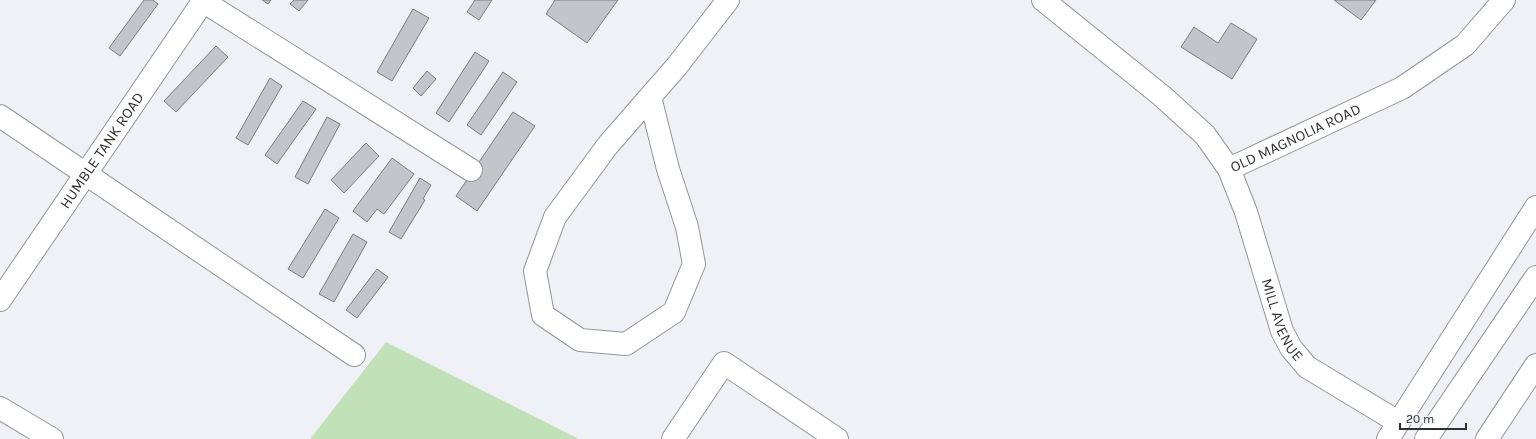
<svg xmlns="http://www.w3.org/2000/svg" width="1536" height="439" viewBox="0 0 1536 439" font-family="Karla,sans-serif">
  <rect width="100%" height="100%" fill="#eff1f7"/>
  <path fill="#c1e2b9" d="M 386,342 L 579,439 L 310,439 Z"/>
  <path fill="#c3c5cb" stroke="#7a7c81" d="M 144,0 L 153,0 L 158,4 L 120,56 L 109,48 Z
    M 262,0 L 271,0 L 268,4 Z
    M 294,0 L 308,0 L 299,11 L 290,4 Z
    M 475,0 L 492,0 L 479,20 L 467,12 Z
    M 555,0 L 618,0 L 587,43 L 546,14 Z
    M 1334,0 L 1376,0 L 1361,20 Z
    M 413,9 L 429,18 L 392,81 L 377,72 Z
    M 1231,23 L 1257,39 L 1232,79 L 1181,47 L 1194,27 L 1218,43 Z
    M 216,46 L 228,57 L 176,112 L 164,101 Z
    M 475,52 L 489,61 L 449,122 L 436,113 Z
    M 427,71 L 436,79 L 421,96 L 413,88 Z
    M 503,72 L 517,82 L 481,135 L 467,125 Z
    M 270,78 L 282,86 L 248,145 L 236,138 Z
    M 303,101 L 316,109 L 277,164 L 265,155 Z
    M 513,112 L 535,126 L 477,211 L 456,196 Z
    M 327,117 L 340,124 L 308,184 L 295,177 Z
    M 366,143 L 379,156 L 344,193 L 331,180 Z
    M 392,158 L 414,174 L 384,214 L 377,209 L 367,222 L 353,211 Z
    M 420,178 L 431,185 L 423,199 L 425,200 L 401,239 L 389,232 Z
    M 325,209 L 339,218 L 303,278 L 288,269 Z
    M 353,234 L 367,242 L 334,302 L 319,294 Z
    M 377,269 L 388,277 L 357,318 L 346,310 Z"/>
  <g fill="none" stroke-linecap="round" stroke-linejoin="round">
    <g stroke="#93959a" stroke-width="24">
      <g id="minor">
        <path d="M 201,0 L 471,170"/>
        <path id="s1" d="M 1043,0 L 1162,96 L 1205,135 L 1229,169 L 1402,88 L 1465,45 L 1504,0"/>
        <path d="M 650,97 L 668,169 L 687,227 L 694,264 L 674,312 L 626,344 L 580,340 L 543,315 L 535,271 L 555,217 L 608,145 L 677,66 L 728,0"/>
        <path d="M 0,116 L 354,355"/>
        <path id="s2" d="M 1229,169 L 1246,212 L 1282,331 L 1291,348 L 1307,367 L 1398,422"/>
        <path id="s3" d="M 0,300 L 204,0"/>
        <path d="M 0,408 L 52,439"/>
        <path d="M 673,439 L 724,363 L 837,439"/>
      </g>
    </g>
    <g stroke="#93959a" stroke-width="24">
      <path id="major" d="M 1388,439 L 1536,207"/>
    </g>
    <g stroke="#93959a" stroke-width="24">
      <path id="highway" d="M 1426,439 L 1536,277
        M 1487,439 L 1536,365"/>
    </g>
    <use href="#minor" stroke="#fff" stroke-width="22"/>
    <use href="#major" stroke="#fff" stroke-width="22"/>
    <use href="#highway" stroke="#fff" stroke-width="22"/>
  </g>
  <g text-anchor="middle" stroke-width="4" stroke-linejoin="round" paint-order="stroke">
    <g font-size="15" fill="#2f3032" stroke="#eff1f7">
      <text dy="5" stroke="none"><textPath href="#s1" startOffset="326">OLD MAGNOLIA ROAD</textPath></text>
      <text dy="5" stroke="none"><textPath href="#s3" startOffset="181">HUMBLE TANK ROAD</textPath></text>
      <text dy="5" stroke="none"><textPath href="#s2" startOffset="160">MILL AVENUE</textPath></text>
    </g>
  </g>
  <path d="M1400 423v6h66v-6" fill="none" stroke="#2f3032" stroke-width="2"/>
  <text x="1406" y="423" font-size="12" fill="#2f3032" stroke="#eff1f7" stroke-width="3" paint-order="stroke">20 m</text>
</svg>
